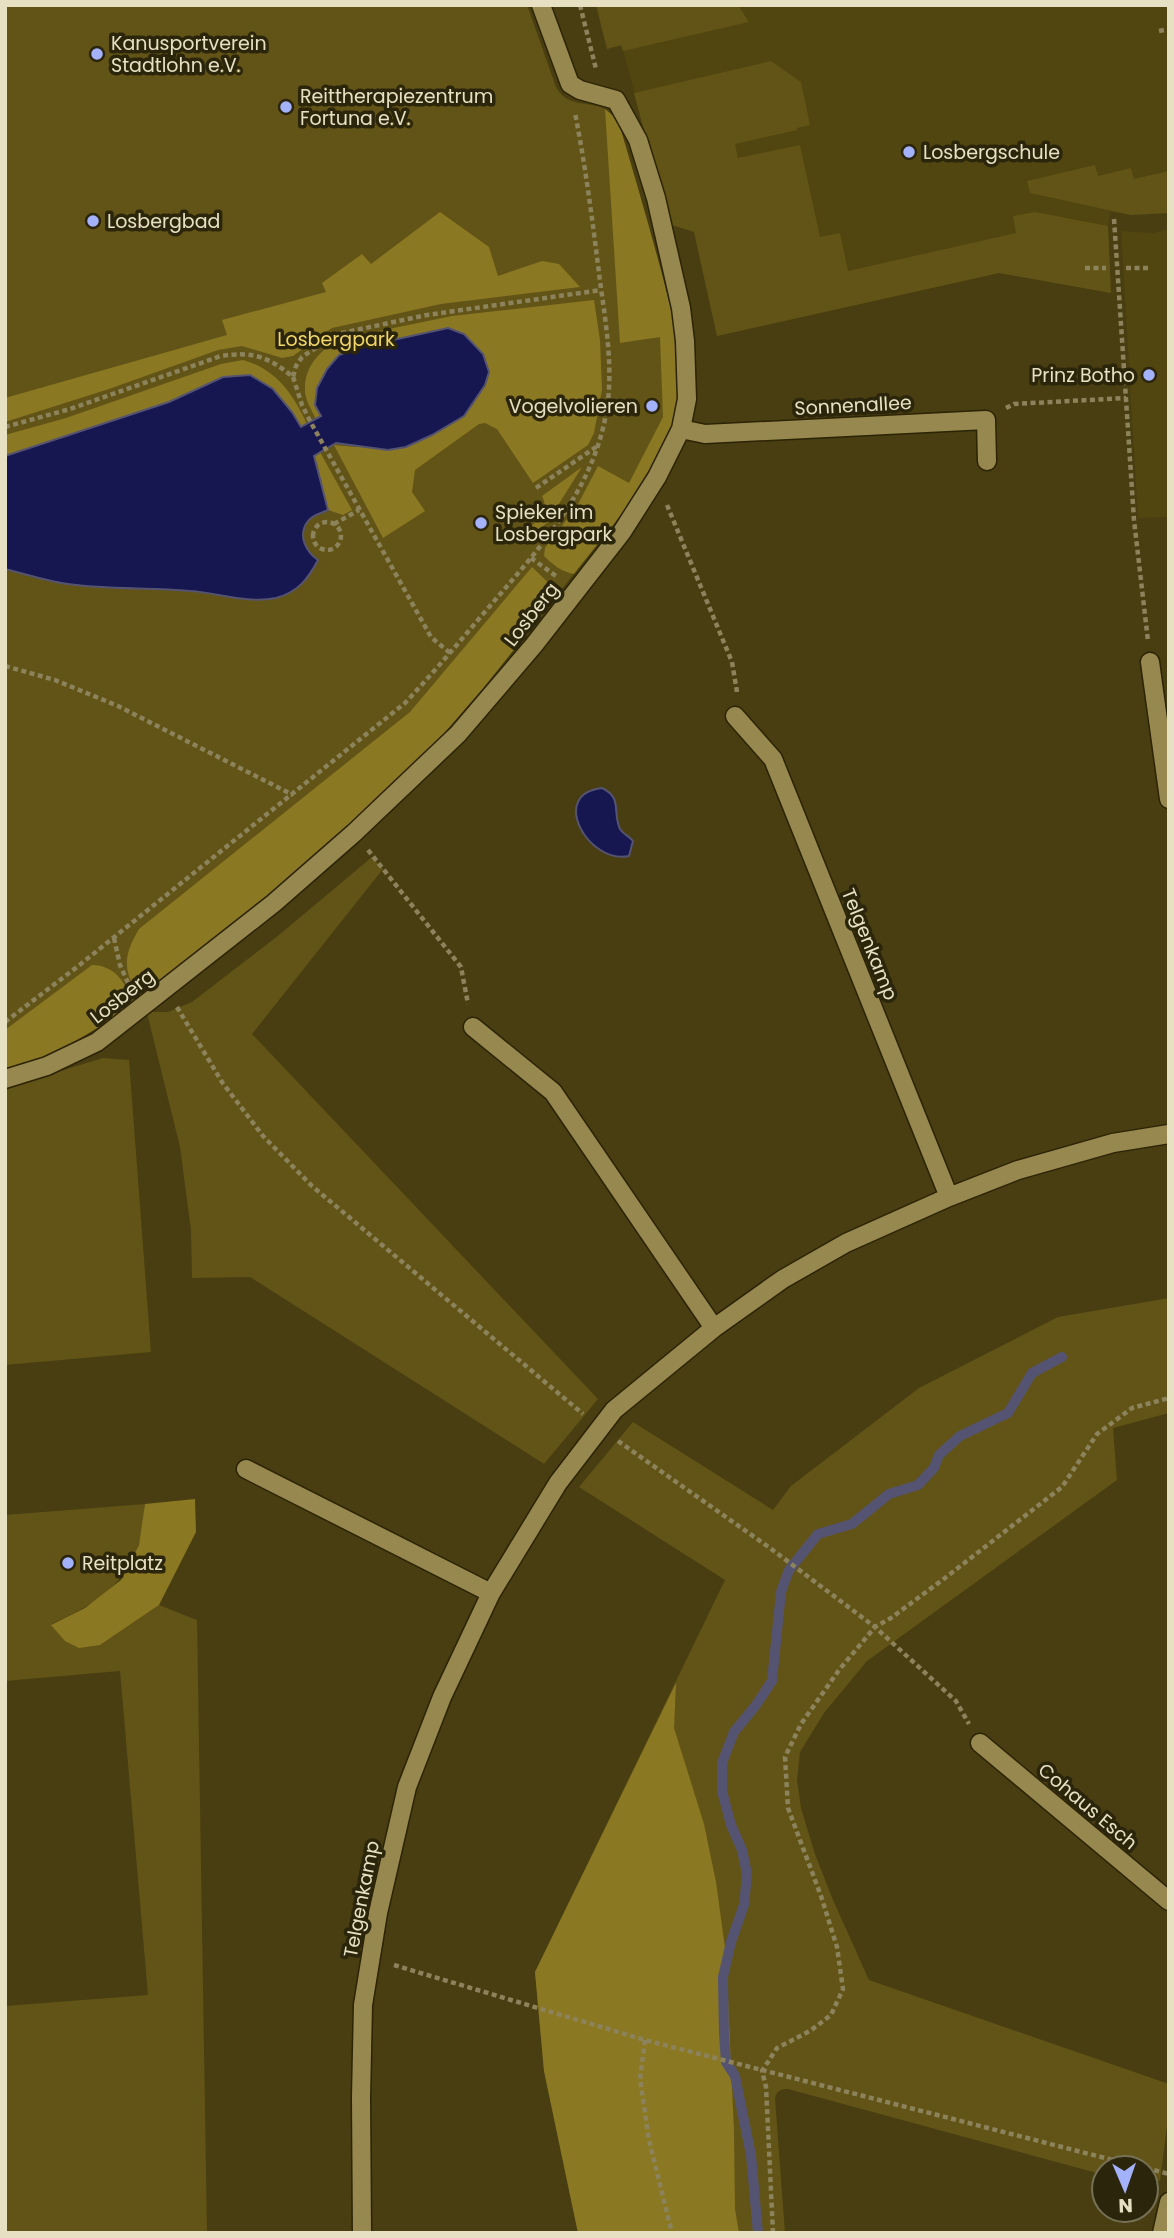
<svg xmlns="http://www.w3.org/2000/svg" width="1174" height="2238" viewBox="0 0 1174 2238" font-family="Poppins,sans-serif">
  <rect width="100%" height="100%" fill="#483e11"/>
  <path fill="#514510" d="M 596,5 L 1169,5 L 1169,213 L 1131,215 L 1110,212 L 1108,227 L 1111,293 L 999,273 L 717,336 L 694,232 L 669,224 L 622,46 L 607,49 Z
    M 1169,229 L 1169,517 L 1138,518 L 1121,231 L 1154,233 Z"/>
  <path fill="#625416" d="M 5,5 L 527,5 L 556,87 C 567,107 585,101 603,108 C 608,110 613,116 618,120 L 677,333 L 660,454 L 641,485 L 559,593 L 484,687 L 439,739 L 384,793 L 276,890 L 138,1000 L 72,1044 L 5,1071 Z
    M 596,5 L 738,5 L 749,22 L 623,51 L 621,45 L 607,49 Z
    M 771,61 L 801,82 L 810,125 L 797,128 L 797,130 L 735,144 L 738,158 L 800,145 L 820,237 L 840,233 L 848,271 L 1016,233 L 1013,216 L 1035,212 L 1108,226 L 1111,293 L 999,273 L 717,336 L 694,232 L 669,224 L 634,93 Z
    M 1095,165 L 1098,176 L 1131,168 L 1134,179 L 1169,171 L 1169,213 L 1131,215 L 1030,193 L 1027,181 Z
    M 372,857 L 383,869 L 252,1034 L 598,1399 L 544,1464 L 250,1277 L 192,1278 L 191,1230 L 180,1147 L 148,1017 L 144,1012 L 168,1012 L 192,1002 L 279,935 Z
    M 103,1058 L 129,1060 L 151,1352 L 5,1365 L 5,1088 Z
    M 1169,1298 L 1169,1413 L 1113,1428 L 1117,1480 L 867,1661 L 824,1713 L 800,1752 L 797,1780 L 801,1808 L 815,1854 L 833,1900 L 869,1980 L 1169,2084 L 1169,2111 L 1160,2181 L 1146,2177 L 1146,2168 L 1104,2168 L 1104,2175 L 788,2089 C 780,2089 777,2091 775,2098 L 785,2233 L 578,2233 L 544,2071 L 535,1972 L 725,1580 L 579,1487 L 633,1422 L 773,1510 L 791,1486 L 919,1388 L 1058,1317 Z
    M 145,1504 C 143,1518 143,1535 138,1547 C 121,1590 92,1605 52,1624 L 100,1645 L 159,1605 L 197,1620 L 207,2233 L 5,2233 L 5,2006 L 148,1995 L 120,1671 L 5,1681 L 5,1515 Z"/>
  <path fill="#8b7823" d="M 605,109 L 618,120 C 632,167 646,215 659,263 C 673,316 691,376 673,430 C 657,476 604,535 574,574 C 562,572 553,565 544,556 L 545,548 L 577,506 L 598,466 L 629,483 L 663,417 L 660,337 L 620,343 Z
    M 440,212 L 489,247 L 498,276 L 542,261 L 559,264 L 580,287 L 441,304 L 332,328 L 293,356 L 282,358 L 242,346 L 218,350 L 109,389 L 5,422 L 5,398 L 227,335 L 222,320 L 326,292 L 322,283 L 362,254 L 371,264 Z
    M 594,300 L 600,340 L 602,390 L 594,433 L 588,445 L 533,483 L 497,429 L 485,423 L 479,424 L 415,470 L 412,492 L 425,511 L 383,538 L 334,445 L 356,447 L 432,435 L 464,416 L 474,403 L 464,334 L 448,328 L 361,347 L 321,416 L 316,419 C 311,409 304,399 305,387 C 305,364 325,345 345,338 L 452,316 Z
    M 243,360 C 276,369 293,394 307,424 L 300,427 L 292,412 L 273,389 L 250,375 L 223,377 L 170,402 L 5,456 L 5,435 L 66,418 L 221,364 Z
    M 320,452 L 352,510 L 343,515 L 328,510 L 317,463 L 313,456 Z
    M 582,467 L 547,523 L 523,543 L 518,535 C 531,526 552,515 542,496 Z
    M 532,567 L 559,593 L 484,687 L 439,739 L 384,793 L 276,890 L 146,993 L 136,991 C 122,967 125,953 139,929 L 410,712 Z
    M 92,965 C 114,965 128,983 131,1004 L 99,1027 L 43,1060 L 5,1071 L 5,1030 Z
    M 195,1499 L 196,1532 L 159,1605 L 100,1645 L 79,1648 L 65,1641 L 51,1625 L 85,1608 L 121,1580 L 139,1545 L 145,1504 Z
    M 676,1683 L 674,1728 L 704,1824 L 716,1882 L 726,1955 L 734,2131 L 735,2209 L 739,2233 L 578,2233 L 544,2071 L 535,1972 Z"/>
  <path fill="#161650" stroke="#555372" stroke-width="2" d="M 448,328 L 464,334 L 483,354 L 489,372 L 485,385 L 464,416 L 432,435 L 406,447 L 388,450 L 336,443 L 314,456 L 328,510 C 322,513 312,515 308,521 C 297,535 306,552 318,560 C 308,579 298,592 276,598 C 248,604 219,593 191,591 C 150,587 109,590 68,584 C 46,581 26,574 5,569 L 5,456 L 169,402 L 223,377 L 250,375 L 273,389 L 292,412 L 301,427 L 321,416 L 315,405 L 317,388 L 327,369 L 339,355 L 361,347 Z
    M 602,788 C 623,798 612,812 620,829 C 623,834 629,836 633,841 L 629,856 C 589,865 548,794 602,788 Z"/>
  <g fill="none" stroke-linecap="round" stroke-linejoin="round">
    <path stroke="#555372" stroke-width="10" d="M 758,2233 L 751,2155 L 735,2076 L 726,2062 L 724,2034 L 723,1977 L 731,1942 L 744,1905 L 747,1874 L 742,1850 L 731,1825 L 722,1791 L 722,1763 L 734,1732 L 756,1705 L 772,1681 L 781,1592 L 789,1570 L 818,1534 L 852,1524 L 889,1494 L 918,1485 L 934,1468 L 939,1455 L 960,1436 L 1008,1413 L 1032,1373 L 1062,1357"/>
    <g stroke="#2c2405" stroke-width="21">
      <path id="minor" d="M 681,429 L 705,434 L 986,420 L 987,461
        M 1150,662 L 1169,799
        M 735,716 L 773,759 L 949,1197
        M 473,1027 L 553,1092 L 714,1328
        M 5,1079 L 47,1066 L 97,1042 L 274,903 L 354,833 L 458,734 L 534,645 L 622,532 L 657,477 L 681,429 L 687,399 L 685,341 L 681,308 L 656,198 L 638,140 L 616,100 L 580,90 L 570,84 L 541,5
        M 246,1469 L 491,1593
        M 980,1743 L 1169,1901
        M 362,2233 L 361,2098 L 363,2005 L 378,1913 L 407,1787 L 442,1697 L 491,1593 L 558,1483 L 614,1410 L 714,1328 L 783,1279 L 846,1243 L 949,1197 L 1018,1170 L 1113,1143 L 1169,1134
        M 1162,2233 L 1169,2202"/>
    </g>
    <path stroke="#8c835c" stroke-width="4.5" stroke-dasharray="5 3.5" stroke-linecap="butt" d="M 580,5 L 596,69
      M 1159,31 L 1169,29
      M 1114,219 L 1134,520 L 1148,641
      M 1085,268 L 1106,268
      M 1126,268 L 1148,268
      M 293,377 L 302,405 L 310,421 L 431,637 L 450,653
      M 1006,408 L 1014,404 L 1126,398
      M 5,427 L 70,409 L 221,356 C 253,351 269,357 293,377 L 296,366 L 302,357 L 337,334 L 427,315 L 601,290
      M 536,488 L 596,447
      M 667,505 L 732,662 L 737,692
      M313 536a14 14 0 1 1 28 0a14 14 0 1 1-28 0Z
      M 334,524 L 359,510
      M 531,558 L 556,576
      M 5,666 L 55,680 L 118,706 L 293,795
      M 368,850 L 461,967 L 468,1004
      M 114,938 L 120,965 L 129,985
      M 177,1007 L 222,1082 L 263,1136 L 312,1186 L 583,1414
      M 5,1022 L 77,967 L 405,703 C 434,672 461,640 489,607 C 539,549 592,492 606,414 C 614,370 606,325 600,281 C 593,225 586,169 575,113
      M 618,1441 L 770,1548 L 875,1627 L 956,1701 L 969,1724
      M 394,1965 L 645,2040 L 1144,2168
      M 645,2040 L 640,2079 L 649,2140 L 672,2233
      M 1146,2168 L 1169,2174
      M 773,2233 L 766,2087 L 762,2071 L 777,2048 L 810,2031 L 831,2015 L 843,1989 L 837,1947 L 821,1896 L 788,1808 L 785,1757 L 801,1724 L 839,1670 L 875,1627 L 891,1618 L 945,1578 L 1062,1487 L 1097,1434 L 1132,1408 L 1169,1398"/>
    <use href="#minor" stroke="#97884f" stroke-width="18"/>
  </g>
  <g fill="#a4b2fc" stroke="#2b250c" stroke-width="2.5">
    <circle cx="97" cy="54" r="7"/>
    <circle cx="286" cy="107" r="7"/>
    <circle cx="909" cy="152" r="7"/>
    <circle cx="93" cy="221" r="7"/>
    <circle cx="1149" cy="375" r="7"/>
    <circle cx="652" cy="406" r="7"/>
    <circle cx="481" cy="523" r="7"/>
    <circle cx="68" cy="1563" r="7"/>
  </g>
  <g text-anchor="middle" stroke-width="7" stroke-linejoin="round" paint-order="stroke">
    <g font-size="19" fill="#e7e0c2" stroke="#2b250c" text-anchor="start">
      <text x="111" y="50">Kanusportverein<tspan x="111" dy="22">Stadtlohn e.V.</tspan></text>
      <text x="300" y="103">Reittherapiezentrum<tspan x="300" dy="22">Fortuna e.V.</tspan></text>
      <text x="923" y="159">Losbergschule</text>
      <text x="107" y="228">Losbergbad</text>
      <text x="1135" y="382" text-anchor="end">Prinz Botho</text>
      <text x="638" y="413" text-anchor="end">Vogelvolieren</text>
      <text x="495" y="519">Spieker im<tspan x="495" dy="22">Losbergpark</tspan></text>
      <text x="82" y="1570">Reitplatz</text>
    </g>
    <g font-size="19" fill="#f2d768" stroke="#2b250c">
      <text x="336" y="346">Losbergpark</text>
    </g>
    <g font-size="19" fill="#e7e0c2" stroke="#2b250c">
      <text transform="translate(853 405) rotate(-3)" y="7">Sonnenallee</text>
      <text transform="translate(531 614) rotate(-52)" y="7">Losberg</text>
      <text transform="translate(870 944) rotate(68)" y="7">Telgenkamp</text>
      <text transform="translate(122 996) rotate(-38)" y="7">Losberg</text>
      <text transform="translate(1088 1806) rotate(40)" y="7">Cohaus Esch</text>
      <text transform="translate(361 1899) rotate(-79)" y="7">Telgenkamp</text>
    </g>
  </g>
  <rect width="1174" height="2238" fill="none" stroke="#e7e0c2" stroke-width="14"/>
  <g transform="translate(1125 2189) rotate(178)"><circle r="33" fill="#2b250c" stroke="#767055" stroke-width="2"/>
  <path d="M0-5L12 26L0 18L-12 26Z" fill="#a4b2fc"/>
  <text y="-10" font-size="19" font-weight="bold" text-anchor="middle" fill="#e7e0c2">N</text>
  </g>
</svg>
